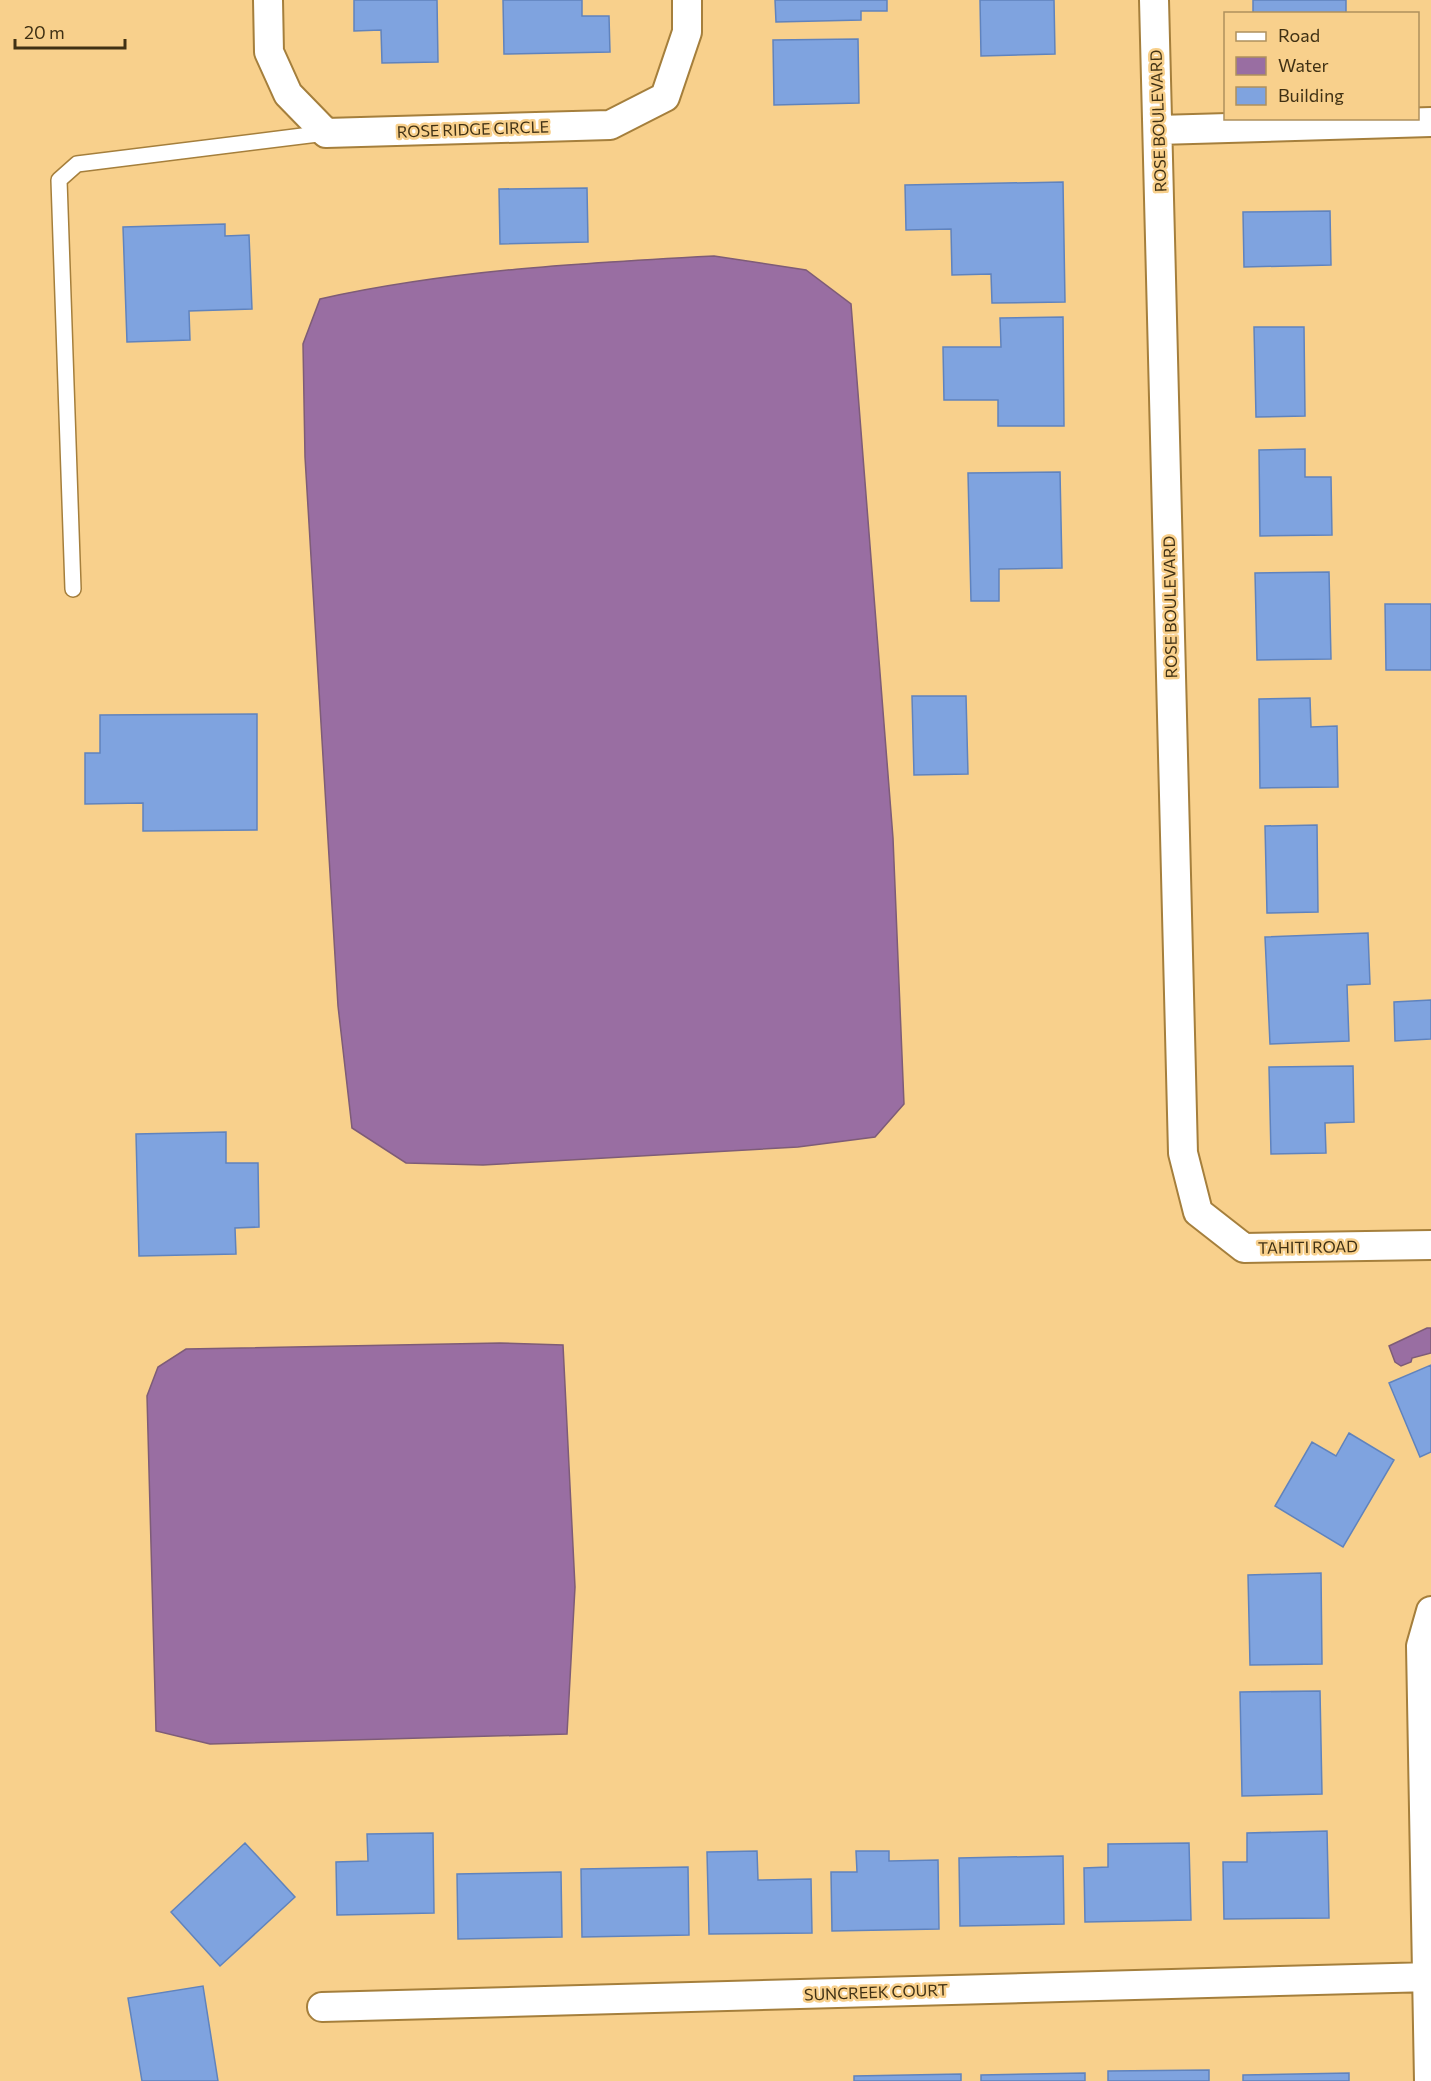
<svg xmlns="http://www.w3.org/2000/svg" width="1431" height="2081" viewBox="0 0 1431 2081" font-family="Commissioner,sans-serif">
  <rect width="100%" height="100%" fill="#f8d08c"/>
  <path fill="#996ea2" stroke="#7e5c77" stroke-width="1.5" d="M 714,256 L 806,270 L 851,304 L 893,838 L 904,1104 L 875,1137 L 798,1147 L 483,1165 L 406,1163 L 352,1128 L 338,1006 L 305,457 L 303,344 L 320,299 C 450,270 582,263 714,256 Z
    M 1427,1328 L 1431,1328 L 1431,1353 L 1412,1358 L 1411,1362 L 1401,1366 L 1395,1362 L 1389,1346 Z
    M 500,1343 L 563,1345 L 575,1587 L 567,1734 L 210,1744 L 156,1731 L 147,1396 L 158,1367 L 186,1349 Z"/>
  <path fill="#7fa3df" stroke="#6083bd" stroke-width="1.5" d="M 354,0 L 437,0 L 438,62 L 382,63 L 381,30 L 354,31 Z
    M 503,0 L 582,0 L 582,16 L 609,16 L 610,52 L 504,54 Z
    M 775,0 L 887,0 L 887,11 L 861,11 L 861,20 L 776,22 Z
    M 980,0 L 1054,0 L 1055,54 L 981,56 Z
    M 1253,0 L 1346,0 L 1346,14 L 1253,14 Z
    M 858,39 L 859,103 L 774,105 L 773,40 Z
    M 1063,182 L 1065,302 L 992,303 L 991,274 L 952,275 L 951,229 L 906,230 L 905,185 Z
    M 587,188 L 588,242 L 500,244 L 499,189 Z
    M 1330,211 L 1331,265 L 1244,267 L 1243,212 Z
    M 225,224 L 225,236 L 249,235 L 252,309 L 189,311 L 190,340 L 127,342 L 123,227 Z
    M 1063,317 L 1064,426 L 998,426 L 998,400 L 944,400 L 943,347 L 1001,347 L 1000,318 Z
    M 1254,327 L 1304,327 L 1305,416 L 1256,417 Z
    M 1305,449 L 1305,477 L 1331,477 L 1332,535 L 1260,536 L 1259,450 Z
    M 1060,472 L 1062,568 L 999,569 L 999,601 L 971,601 L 968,473 Z
    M 1329,572 L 1331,659 L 1257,660 L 1255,573 Z
    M 1385,604 L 1431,604 L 1431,670 L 1386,670 Z
    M 912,696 L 966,696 L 968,774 L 914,775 Z
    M 1310,698 L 1311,727 L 1337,726 L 1338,787 L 1260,788 L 1259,699 Z
    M 257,714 L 257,830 L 143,831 L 143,803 L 85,804 L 85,753 L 100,753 L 100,715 Z
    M 1317,825 L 1318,912 L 1267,913 L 1265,826 Z
    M 1368,933 L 1370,984 L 1347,985 L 1349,1041 L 1270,1044 L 1265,937 Z
    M 1431,1000 L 1431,1039 L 1395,1041 L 1394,1002 Z
    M 1353,1066 L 1354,1122 L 1325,1123 L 1326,1153 L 1271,1154 L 1269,1067 Z
    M 226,1132 L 226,1163 L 258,1163 L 259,1227 L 235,1228 L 236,1254 L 139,1256 L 136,1134 Z
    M 1431,1365 L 1431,1452 L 1420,1457 L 1389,1383 Z
    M 1349,1433 L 1394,1460 L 1343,1547 L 1275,1506 L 1312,1442 L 1336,1456 Z
    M 1321,1573 L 1322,1664 L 1250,1665 L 1248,1575 Z
    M 1320,1691 L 1322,1794 L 1242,1796 L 1240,1692 Z
    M 1327,1831 L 1329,1918 L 1224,1919 L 1223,1862 L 1247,1862 L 1247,1833 Z
    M 433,1833 L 434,1913 L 337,1915 L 336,1862 L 368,1861 L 367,1834 Z
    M 245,1843 L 295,1897 L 220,1966 L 171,1912 Z
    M 1189,1843 L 1191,1920 L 1085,1922 L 1084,1868 L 1108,1867 L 1108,1844 Z
    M 757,1851 L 758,1880 L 811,1879 L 812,1933 L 709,1934 L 707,1852 Z
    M 856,1851 L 889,1851 L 889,1861 L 938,1860 L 939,1929 L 832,1931 L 831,1872 L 857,1872 Z
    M 1063,1856 L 1064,1924 L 960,1926 L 959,1858 Z
    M 688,1867 L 689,1935 L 582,1937 L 581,1869 Z
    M 561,1872 L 562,1937 L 458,1939 L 457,1874 Z
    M 203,1986 L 218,2081 L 142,2081 L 128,1998 Z
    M 1209,2070 L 1209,2081 L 1108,2081 L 1108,2071 Z
    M 1085,2073 L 1085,2081 L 981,2081 L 981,2075 Z
    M 1349,2073 L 1349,2081 L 1243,2081 L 1243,2075 Z
    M 961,2074 L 961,2081 L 854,2081 L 854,2076 Z"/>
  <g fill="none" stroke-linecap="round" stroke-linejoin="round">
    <g stroke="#a57f3c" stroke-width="18">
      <path id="lane" d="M 73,589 L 59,180 L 77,164 L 326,133"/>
    </g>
    <g stroke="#a57f3c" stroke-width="32">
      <path id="street" d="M 268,0 L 269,52 L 288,94 L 326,133 L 610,125 L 665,97 L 687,32 L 687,0
        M 1154,0 L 1183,1153 L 1198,1212 L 1244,1248 L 1431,1245
        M 1158,130 L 1431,122
        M 322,2007 L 1431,1977
        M 1429,2081 L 1421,1646 L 1431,1611"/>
    </g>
    <use href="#lane" stroke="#fff" stroke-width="15"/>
    <use href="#street" stroke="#fff" stroke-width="28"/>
  </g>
  <g text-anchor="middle" stroke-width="5" stroke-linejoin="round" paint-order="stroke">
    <g font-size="16" fill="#403114" stroke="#f8d08c">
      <text transform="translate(1158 121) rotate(-92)" y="6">ROSE BOULEVARD</text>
      <text transform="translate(473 129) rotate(-2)" y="6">ROSE RIDGE CIRCLE</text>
      <text transform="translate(1170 607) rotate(-91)" y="6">ROSE BOULEVARD</text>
      <text transform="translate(1308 1247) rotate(-1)" y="6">TAHITI ROAD</text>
      <text transform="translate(876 1992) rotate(-2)" y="6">SUNCREEK COURT</text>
    </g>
  </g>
  <rect x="1224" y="12" width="195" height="108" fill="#f8d08c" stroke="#ae905c" stroke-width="1.5"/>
  <rect x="1236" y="32" width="30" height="9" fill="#ffffff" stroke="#ae905c" stroke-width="1.5"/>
  <text x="1278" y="42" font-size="18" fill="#403114">Road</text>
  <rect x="1236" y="57" width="30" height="18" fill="#996ea2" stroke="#ae905c" stroke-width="1.5"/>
  <text x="1278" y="72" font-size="18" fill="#403114">Water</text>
  <rect x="1236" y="87" width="30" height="18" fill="#7fa3df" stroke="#ae905c" stroke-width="1.5"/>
  <text x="1278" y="102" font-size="18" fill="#403114">Building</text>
  <path d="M15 39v9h110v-9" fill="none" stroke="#403114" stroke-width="3"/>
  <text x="24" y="39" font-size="18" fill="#403114" stroke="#f8d08c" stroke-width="4.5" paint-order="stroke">20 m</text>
</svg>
